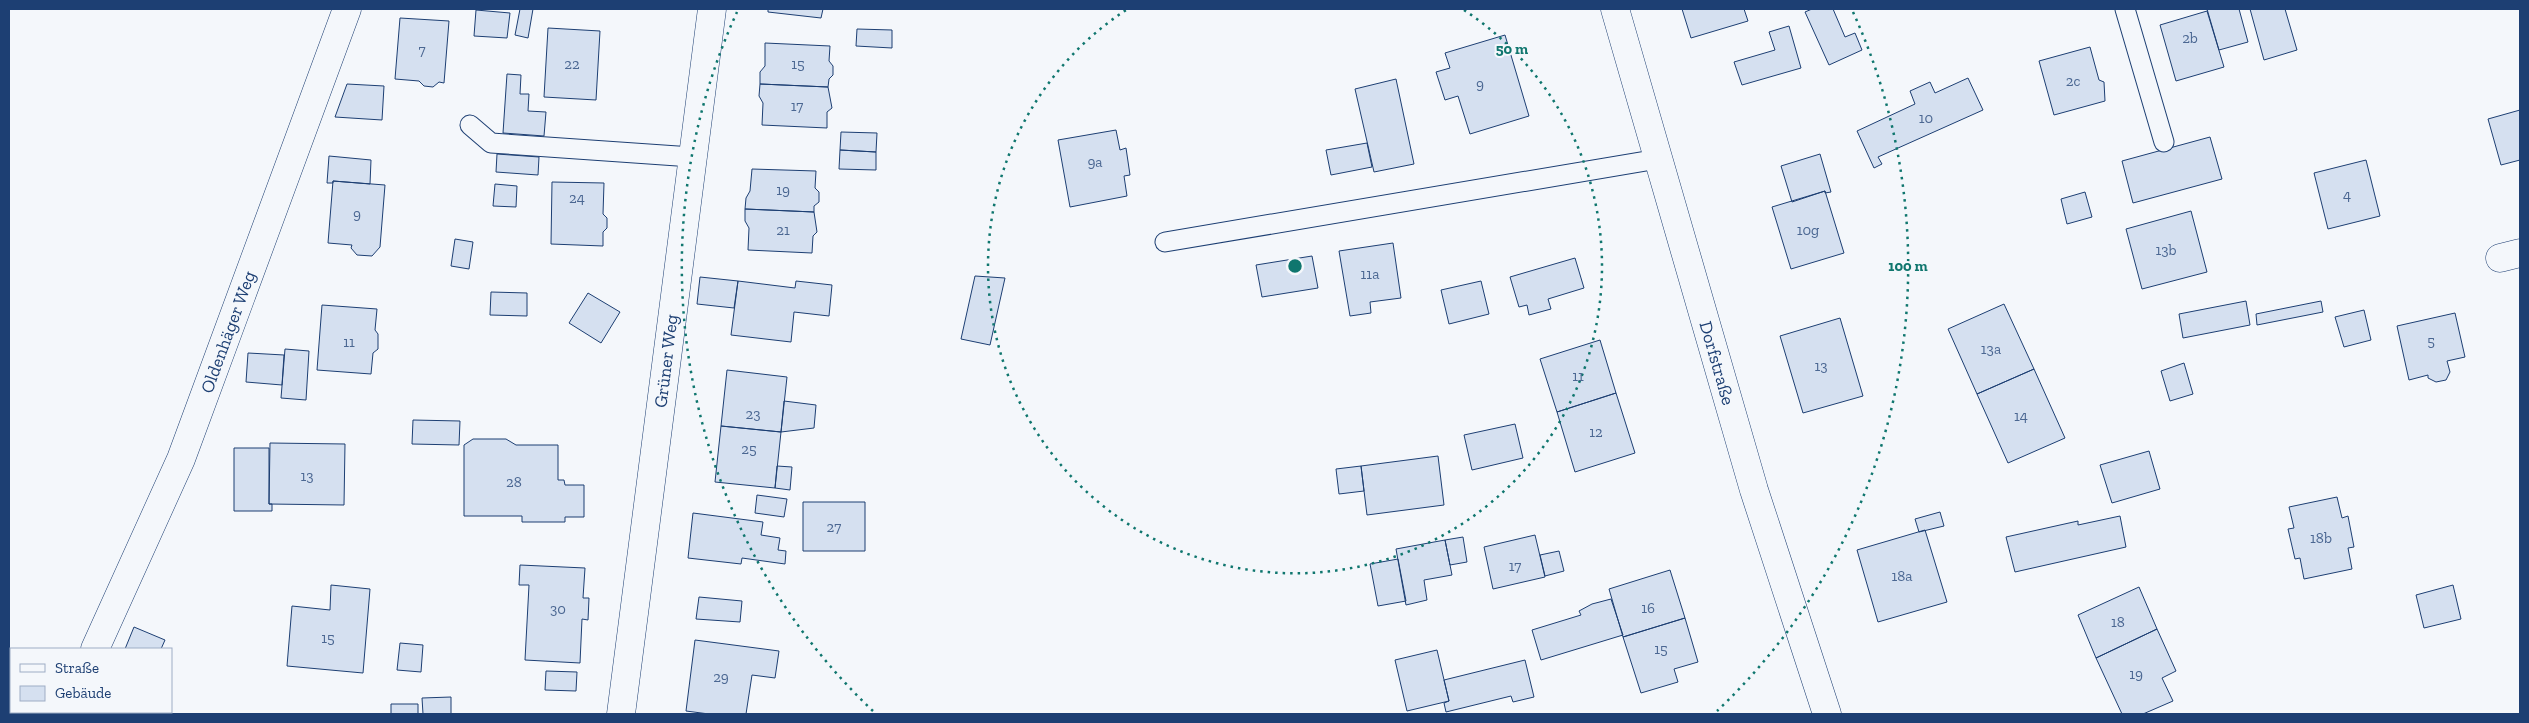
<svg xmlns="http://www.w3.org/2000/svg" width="2529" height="723" viewBox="0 0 2529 723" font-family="'Zilla Slab',serif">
  <rect width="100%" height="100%" fill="#f4f7fb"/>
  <path fill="#d5e0f0" stroke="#1d3f73" d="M 520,9 L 533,9 L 528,38 L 515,35 Z
    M 768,9 L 823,9 L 821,18 L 768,12 Z
    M 1682,9 L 1744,9 L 1748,21 L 1691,38 Z
    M 1812,9 L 1833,9 L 1845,37 L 1855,33 L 1862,50 L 1829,65 L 1805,12 Z
    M 2207,9 L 2239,9 L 2248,42 L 2219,50 Z
    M 2250,9 L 2285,9 L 2297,50 L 2264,60 Z
    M 476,10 L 510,13 L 507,38 L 474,36 Z
    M 2207,11 L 2224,67 L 2176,81 L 2160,25 Z
    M 400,18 L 449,21 L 444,83 L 439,82 L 433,87 L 424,86 L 419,81 L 395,79 Z
    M 1789,26 L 1801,68 L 1742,85 L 1734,62 L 1775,50 L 1769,32 Z
    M 548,28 L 600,31 L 596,100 L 544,97 Z
    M 857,29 L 892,30 L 892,48 L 856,46 Z
    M 1505,35 L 1529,116 L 1470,134 L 1458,96 L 1445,100 L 1436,72 L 1450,68 L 1445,53 Z
    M 765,43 L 830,46 L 829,61 L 833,66 L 833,75 L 829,79 L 828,87 L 760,84 L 760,72 L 765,66 Z
    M 2090,47 L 2099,80 L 2104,82 L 2105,101 L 2054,115 L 2039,61 Z
    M 507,74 L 521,75 L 520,94 L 529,94 L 528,111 L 546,112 L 544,136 L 503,133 Z
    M 1968,78 L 1983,110 L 1878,157 L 1882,164 L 1874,168 L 1857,131 L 1915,104 L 1910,91 L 1930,82 L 1935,93 Z
    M 1396,79 L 1414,164 L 1374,172 L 1355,89 Z
    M 347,84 L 384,86 L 382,120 L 335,117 Z
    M 760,84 L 828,87 L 832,108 L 827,112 L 827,128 L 762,125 L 763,103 L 759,96 Z
    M 2520,110 L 2520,160 L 2501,165 L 2488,119 Z
    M 1116,130 L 1120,150 L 1126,148 L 1130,175 L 1124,176 L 1127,196 L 1070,207 L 1058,140 Z
    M 841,132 L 877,133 L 876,152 L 840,150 Z
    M 2210,137 L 2222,179 L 2133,203 L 2122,161 Z
    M 1367,143 L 1372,167 L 1331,175 L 1326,150 Z
    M 840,150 L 876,152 L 876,170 L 839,169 Z
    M 497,154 L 539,157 L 538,175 L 496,172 Z
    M 1820,154 L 1831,192 L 1825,193 L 1825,191 L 1792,202 L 1781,166 Z
    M 329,156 L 371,160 L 370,184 L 333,181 L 333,183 L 327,183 Z
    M 2366,160 L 2380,216 L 2328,229 L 2314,173 Z
    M 752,169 L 816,171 L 815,188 L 819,192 L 819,202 L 814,206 L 814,212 L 745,209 L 746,198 L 750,191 Z
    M 333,181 L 385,185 L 380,247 L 372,256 L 357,255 L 351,248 L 352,245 L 328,243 Z
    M 552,182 L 604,183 L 603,214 L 607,218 L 607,228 L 603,232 L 603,246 L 551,244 Z
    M 495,184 L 517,186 L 516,207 L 493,206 Z
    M 1825,191 L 1844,253 L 1791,269 L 1772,207 Z
    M 2085,192 L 2092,217 L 2067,224 L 2061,199 Z
    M 745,209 L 814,212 L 817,232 L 813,236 L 812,253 L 748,250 L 749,228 L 745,221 Z
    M 2191,211 L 2207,272 L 2142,289 L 2126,229 Z
    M 455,239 L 473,242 L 469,269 L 451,266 Z
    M 1393,243 L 1401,298 L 1370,302 L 1371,313 L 1350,316 L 1339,251 Z
    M 1312,256 L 1318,288 L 1262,297 L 1256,265 Z
    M 1575,258 L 1584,288 L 1548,299 L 1551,309 L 1529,315 L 1527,305 L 1519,307 L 1510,277 Z
    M 975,276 L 1005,278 L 990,345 L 961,339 Z
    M 700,277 L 738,281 L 734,308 L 697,304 Z
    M 738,281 L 795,288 L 796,281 L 832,285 L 829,316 L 794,312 L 791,342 L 731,335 Z
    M 1481,281 L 1489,314 L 1449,324 L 1441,290 Z
    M 491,292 L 527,293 L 527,316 L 490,315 Z
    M 588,293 L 620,312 L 601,343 L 569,323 Z
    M 2246,301 L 2250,325 L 2183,338 L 2179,314 Z
    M 2321,301 L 2323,312 L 2257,325 L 2256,314 Z
    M 2004,304 L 2034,369 L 1977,394 L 1948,329 Z
    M 322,305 L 377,309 L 375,330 L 378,334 L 378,349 L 373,353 L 371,374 L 317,370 Z
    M 2364,310 L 2371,340 L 2344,347 L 2335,317 Z
    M 2455,313 L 2465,357 L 2447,361 L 2450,372 L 2446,380 L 2436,382 L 2428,378 L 2428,375 L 2409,380 L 2397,326 Z
    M 1840,318 L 1863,396 L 1803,413 L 1780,336 Z
    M 1600,340 L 1616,393 L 1557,412 L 1540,359 Z
    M 285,349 L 309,351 L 306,400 L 281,398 Z
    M 248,353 L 284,355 L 282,385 L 246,382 Z
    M 2184,363 L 2193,394 L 2170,401 L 2161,371 Z
    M 2034,369 L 2065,438 L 2008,463 L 1977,394 Z
    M 727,370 L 787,377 L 781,432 L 721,426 Z
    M 1616,393 L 1635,453 L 1575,472 L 1557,412 Z
    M 784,401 L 816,405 L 814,428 L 781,432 Z
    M 413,420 L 460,421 L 459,445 L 412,444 Z
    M 1515,424 L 1523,458 L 1472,470 L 1464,435 Z
    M 721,426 L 781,432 L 775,488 L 715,482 Z
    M 473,439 L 506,439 L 516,445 L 558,445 L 558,480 L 564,480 L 565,485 L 584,485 L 584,517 L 565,517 L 565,522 L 522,522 L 522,516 L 464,516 L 464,445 Z
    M 270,443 L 345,444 L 344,505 L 269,504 Z
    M 234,448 L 269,448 L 269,504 L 272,504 L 272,511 L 234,511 Z
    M 2149,451 L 2160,489 L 2112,503 L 2100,465 Z
    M 1438,456 L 1444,505 L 1367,515 L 1361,466 Z
    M 777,466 L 792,467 L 790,490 L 775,488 Z
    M 1361,466 L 1364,491 L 1339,494 L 1336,469 Z
    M 757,495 L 787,499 L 784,517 L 755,513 Z
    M 2337,497 L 2342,518 L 2348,516 L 2354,547 L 2348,548 L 2352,569 L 2304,579 L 2300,558 L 2295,559 L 2288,529 L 2294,528 L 2289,507 Z
    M 803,502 L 865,502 L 865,551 L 803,551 Z
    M 1940,512 L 1944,526 L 1919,532 L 1915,519 Z
    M 693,513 L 763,522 L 761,535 L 780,538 L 778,550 L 786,551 L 785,564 L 742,558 L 741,564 L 688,558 Z
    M 2120,516 L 2126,547 L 2015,572 L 2006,537 L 2078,521 L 2078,525 Z
    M 1925,530 L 1947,602 L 1878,622 L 1857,550 Z
    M 1535,535 L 1545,577 L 1493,589 L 1484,547 Z
    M 1463,537 L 1467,562 L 1450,565 L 1445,540 Z
    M 1445,540 L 1452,575 L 1424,580 L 1427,600 L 1406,605 L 1396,549 Z
    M 1559,551 L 1564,571 L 1545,576 L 1540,555 Z
    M 1398,559 L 1406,601 L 1378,606 L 1370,564 Z
    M 520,565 L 585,568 L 583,598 L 589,598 L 588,620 L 582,619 L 580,663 L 525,660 L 529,585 L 519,585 Z
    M 1670,570 L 1685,618 L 1623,637 L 1609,589 Z
    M 331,585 L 370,589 L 363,673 L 287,666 L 292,606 L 330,610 Z
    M 2453,585 L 2461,619 L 2424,628 L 2416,595 Z
    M 2139,587 L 2157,629 L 2096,658 L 2078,615 Z
    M 699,597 L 742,601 L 740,622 L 696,619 Z
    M 1611,599 L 1623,635 L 1541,660 L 1532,630 L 1581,615 L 1579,611 L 1592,604 Z
    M 1685,618 L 1698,662 L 1674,669 L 1678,682 L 1641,693 L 1623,637 Z
    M 134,627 L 165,640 L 161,649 L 125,649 Z
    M 2157,629 L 2176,671 L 2162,678 L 2173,701 L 2143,714 L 2122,714 L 2096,658 Z
    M 695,640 L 779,651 L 775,678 L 752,675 L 746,714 L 709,714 L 686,711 Z
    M 400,643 L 423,645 L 421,672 L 397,670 Z
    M 1437,650 L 1449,701 L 1407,711 L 1395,660 Z
    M 1525,660 L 1534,697 L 1513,702 L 1511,696 L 1446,712 L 1444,703 L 1449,701 L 1444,680 Z
    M 546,671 L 577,672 L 576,691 L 545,690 Z
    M 451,697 L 451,714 L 423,714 L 422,698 Z
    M 391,704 L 418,704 L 418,714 L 391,714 Z"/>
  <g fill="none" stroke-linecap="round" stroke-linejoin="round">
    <g stroke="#1d3f73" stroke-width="21">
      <path id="lane" d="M 2125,9 L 2164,142
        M 470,125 L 491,143 L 692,157
        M 1165,242 L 1658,159"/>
    </g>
    <g stroke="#1d3f73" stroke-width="29">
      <path id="street" d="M 2500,258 L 2520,253
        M 95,649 L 181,459 L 347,9
        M 66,714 L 67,712
        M 621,714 L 712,9"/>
    </g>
    <g stroke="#1d3f73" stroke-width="29">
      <path id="secondary" d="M 1615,9 L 1754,490 L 1827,714"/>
    </g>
    <use href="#lane" stroke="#f4f7fb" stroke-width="19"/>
    <use href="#street" stroke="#f4f7fb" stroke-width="28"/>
    <use href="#secondary" stroke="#f4f7fb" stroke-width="28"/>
  </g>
  <g fill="none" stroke="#0f766e" stroke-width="2.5" stroke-dasharray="2.5 5">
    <path d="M1464 10A307 307 0 1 1 1126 10"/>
    <path d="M873 711A613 613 0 0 1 737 12M1853 12A613 613 0 0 1 1717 711"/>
  </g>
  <g text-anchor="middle" stroke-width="4" stroke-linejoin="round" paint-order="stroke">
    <g font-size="15" fill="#4b6792">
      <text x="2190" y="43">2b</text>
      <text x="422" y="55">7</text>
      <text x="572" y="69">22</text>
      <text x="798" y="69">15</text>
      <text x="2073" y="86">2c</text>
      <text x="1480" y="89">9</text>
      <text x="797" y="111">17</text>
      <text x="1926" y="123">10</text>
      <text x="1095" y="167">9a</text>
      <text x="783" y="195">19</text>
      <text x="2347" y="200">4</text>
      <text x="577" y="203">24</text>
      <text x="357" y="219">9</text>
      <text x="783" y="235">21</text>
      <text x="1808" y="235">10g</text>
      <text x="2166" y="255">13b</text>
      <text x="1370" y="279">11a</text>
      <text x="2431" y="346">5</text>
      <text x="349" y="347">11</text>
      <text x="1991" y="354">13a</text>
      <text x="1821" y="371">13</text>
      <text x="1578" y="381">11</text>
      <text x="753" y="419">23</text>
      <text x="2021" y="421">14</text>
      <text x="1596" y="437">12</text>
      <text x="749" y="454">25</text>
      <text x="307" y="481">13</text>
      <text x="514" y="487">28</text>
      <text x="834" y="532">27</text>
      <text x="2321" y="543">18b</text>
      <text x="1515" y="571">17</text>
      <text x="1902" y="581">18a</text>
      <text x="1648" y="613">16</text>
      <text x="558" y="614">30</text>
      <text x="2118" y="627">18</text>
      <text x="328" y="643">15</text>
      <text x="1661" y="654">15</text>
      <text x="2136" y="679">19</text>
      <text x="721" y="682">29</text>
    </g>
    <g font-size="18" fill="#1d3f73" stroke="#f4f7fb">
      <text transform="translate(228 332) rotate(-70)" y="6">Oldenhäger Weg</text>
      <text transform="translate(666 361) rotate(-83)" y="6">Grüner Weg</text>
      <text transform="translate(1717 363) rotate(74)" y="6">Dorfstraße</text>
    </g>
  </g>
  <circle cx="1295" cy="266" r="8" fill="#0f766e" stroke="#f4f7fb" stroke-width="2.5"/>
  <g font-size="15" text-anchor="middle" font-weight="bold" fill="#0f766e" stroke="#f4f7fb" stroke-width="4" stroke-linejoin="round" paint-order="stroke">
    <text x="1512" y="54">50 m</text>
    <text x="1908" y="271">100 m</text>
  </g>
  <rect width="2529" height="723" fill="none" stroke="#1d3f73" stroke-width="20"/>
  <rect x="10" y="648" width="162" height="65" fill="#f4f7fb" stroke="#9eadc5"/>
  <rect x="20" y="664" width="25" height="8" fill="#f4f7fb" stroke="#9eadc5"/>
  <text x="55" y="673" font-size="15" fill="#1d3f73">Straße</text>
  <rect x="20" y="686" width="25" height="15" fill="#d5e0f0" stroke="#9eadc5"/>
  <text x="55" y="698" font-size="15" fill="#1d3f73">Gebäude</text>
</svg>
